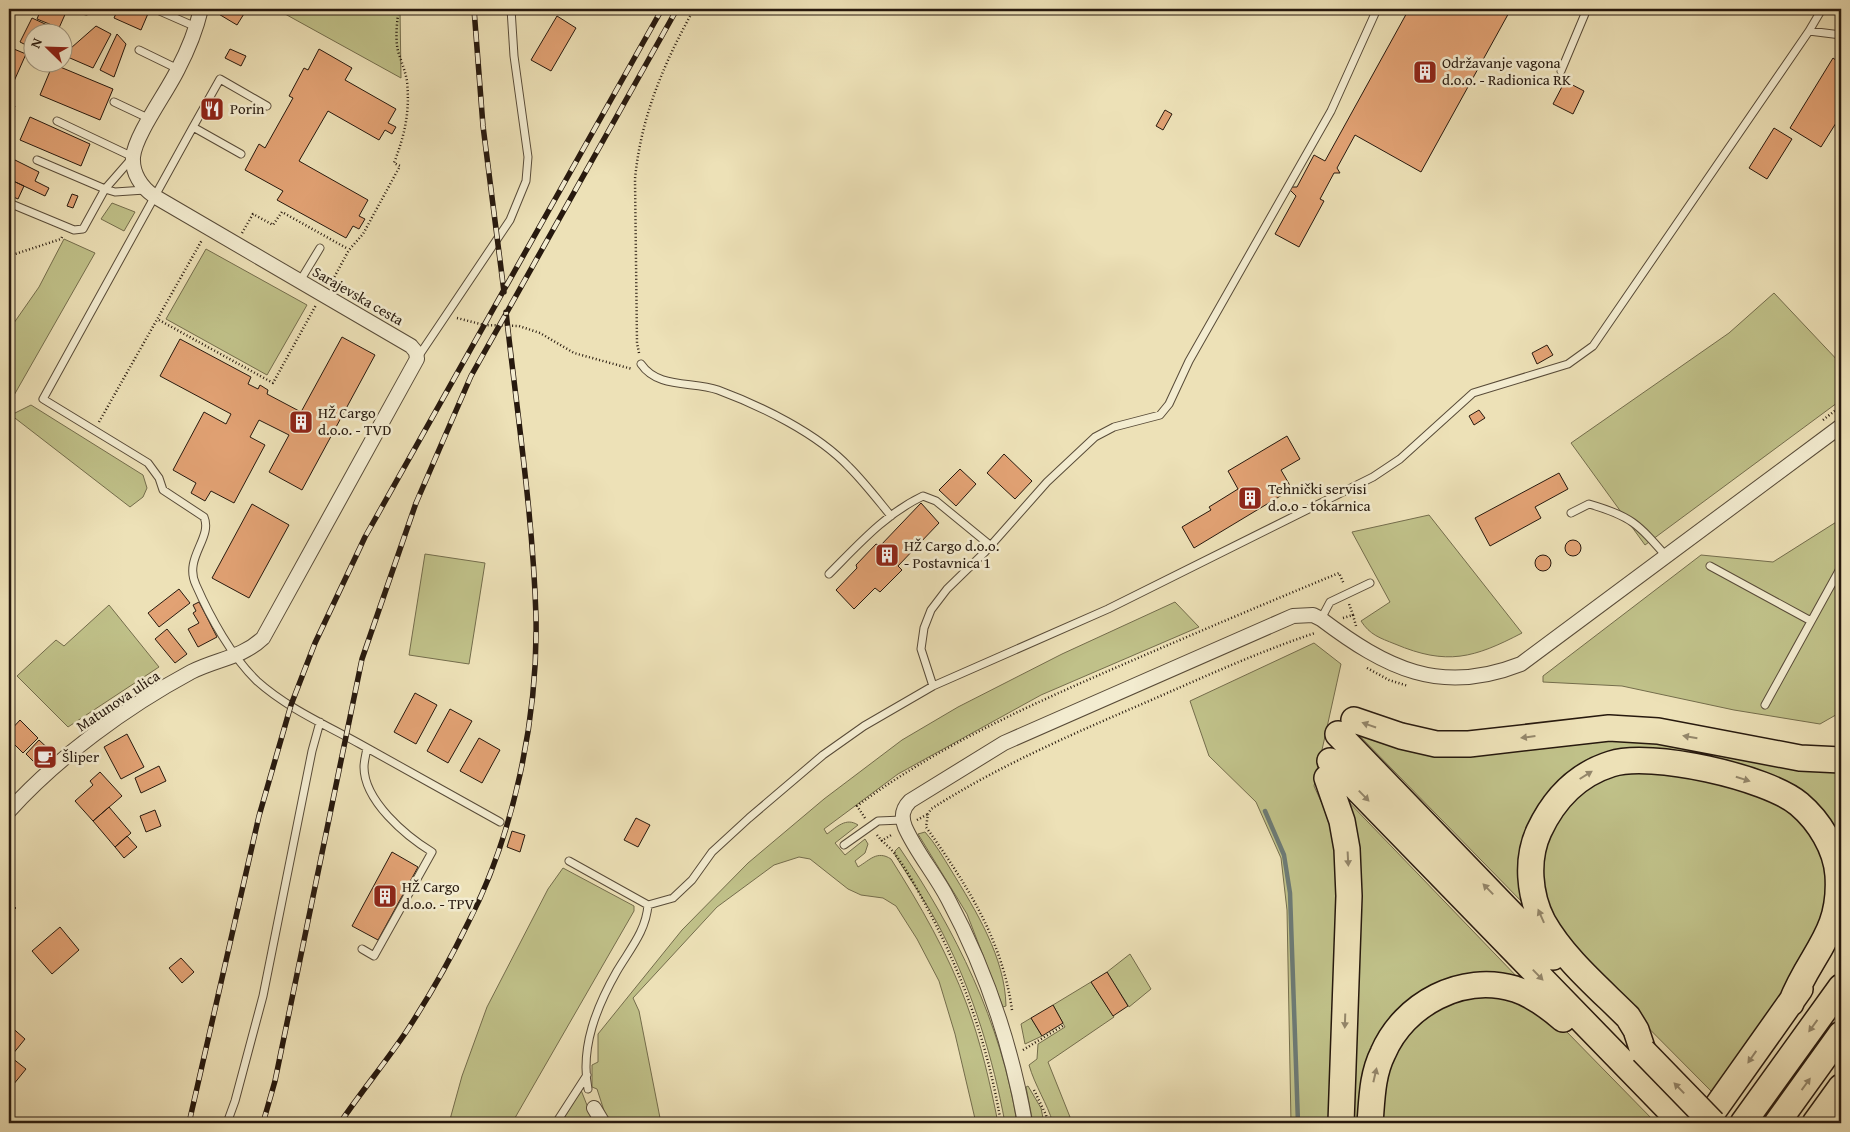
<svg xmlns="http://www.w3.org/2000/svg" width="1850" height="1132" viewBox="0 0 1850 1132" font-family="'Gentium Book Plus',serif">
  <rect width="100%" height="100%" fill="#ede1b7"/>
  <filter id="stains"><feTurbulence type="fractalNoise" baseFrequency=".004" numOctaves="4"/><feColorMatrix values="0 0 0 0 .2 0 0 0 0 .09 0 0 0 0 .02 0 0 0 .5 -.17"/></filter>
  <radialGradient id="worn" r=".72"><stop offset=".6" stop-color="#630" stop-opacity="0"/><stop offset="1" stop-color="#630" stop-opacity=".3"/></radialGradient>
  <path fill="#c0c189" stroke="#746d4c" d="M 276,9 L 400,9 L 401,78 Z
    M 112,203 L 135,212 L 124,231 L 101,219 Z
    M 64,239 L 95,253 L 9,404 L 9,330 L 39,287 Z
    M 206,249 L 307,305 L 267,375 L 166,319 Z
    M 1774,293 L 1841,364 L 1841,400 L 1645,545 L 1571,443 L 1729,333 Z
    M 31,405 L 143,475 L 147,488 L 143,497 L 130,507 L 11,415 Z
    M 1429,515 L 1522,633 C 1474,658 1447,666 1395,644 C 1380,638 1370,635 1361,621 L 1390,602 L 1352,532 Z
    M 1841,519 L 1841,712 L 1820,724 L 1734,710 L 1622,686 L 1543,682 L 1543,676 L 1701,555 L 1773,562 Z
    M 425,554 L 485,563 L 469,664 L 409,655 Z
    M 1175,602 L 1199,627 L 1041,695 L 898,774 L 824,829 L 827,834 C 837,827 846,817 858,825 L 835,843 L 845,855 L 865,839 L 868,844 L 865,853 L 855,861 L 858,867 C 870,860 877,850 891,859 C 920,905 948,953 967,1005 C 981,1043 990,1083 998,1123 L 976,1123 L 955,1034 L 939,981 L 917,939 L 896,906 L 883,898 L 861,895 L 848,889 L 810,859 L 799,857 L 774,865 L 717,907 L 633,998 L 639,1011 L 661,1123 L 608,1123 L 597,1089 L 592,1087 L 592,1065 L 598,1062 L 598,1034 L 682,930 L 748,863 L 824,799 L 902,740 L 958,707 L 1062,654 Z
    M 109,605 L 159,667 L 68,727 L 17,676 L 56,640 L 64,646 Z
    M 1314,643 L 1341,664 L 1314,786 L 1324,808 L 1335,843 L 1339,902 L 1329,1123 L 1291,1123 L 1287,910 L 1281,858 L 1256,802 L 1209,756 L 1190,701 Z
    M 1351,727 L 1392,742 L 1609,735 L 1841,769 L 1841,855 L 1820,817 L 1697,760 L 1561,782 L 1524,904 Z
    M 1617,771 L 1686,773 L 1780,801 L 1820,840 L 1831,890 L 1811,953 L 1712,1092 L 1579,958 L 1541,897 L 1542,844 L 1568,798 Z
    M 1342,795 L 1522,982 L 1406,1006 L 1362,1123 L 1349,1123 Z
    M 925,832 C 935,843 943,857 951,870 C 976,911 1005,957 1006,1006 L 1003,1007 L 967,914 L 918,834 Z
    M 899,847 C 956,931 1001,1022 1017,1123 L 1005,1123 C 993,1058 973,993 943,934 C 929,906 911,881 895,855 L 895,851 Z
    M 563,868 L 634,906 L 634,911 L 512,1123 L 449,1123 L 462,1076 L 487,1007 L 548,889 Z
    M 1130,954 L 1151,989 L 1129,1007 L 1107,972 Z
    M 1091,982 L 1114,1017 L 1048,1062 L 1070,1117 L 1060,1123 L 1053,1123 C 1047,1103 1035,1086 1029,1065 L 1037,1059 L 1038,1044 L 1065,1027 L 1053,1005 Z
    M 1507,995 L 1563,1028 L 1656,1123 L 1379,1123 L 1381,1088 L 1398,1040 L 1445,1000 Z
    M 1031,1018 L 1042,1036 L 1025,1044 L 1021,1024 Z
    M 1028,1086 L 1041,1108 L 1044,1123 L 1033,1123 L 1026,1087 Z
    M 581,1090 L 594,1123 L 561,1123 Z"/>
  <g fill="none" stroke-linecap="round" stroke-linejoin="round">
    <path stroke="#6d7a74" stroke-width="4.5" d="M 1265,811 L 1284,855 L 1290,893 L 1298,1123"/>
  </g>
  <path fill="#e2a274" stroke="#27190e" d="M 41,9 L 67,10 L 59,28 L 37,19 Z
    M 118,9 L 150,9 L 141,30 L 114,18 Z
    M 220,9 L 247,9 L 237,25 L 217,13 Z
    M 1409,9 L 1511,9 L 1421,172 L 1355,135 L 1337,168 L 1340,173 L 1334,173 L 1320,199 L 1324,201 L 1299,247 L 1275,234 L 1296,196 L 1290,190 L 1292,187 L 1297,187 L 1314,155 L 1325,161 Z
    M 557,16 L 576,28 L 551,71 L 531,60 Z
    M 32,18 L 56,29 L 54,32 L 32,32 L 32,48 L 20,42 Z
    M 96,26 L 111,34 L 93,68 L 63,55 Z
    M 117,34 L 126,44 L 114,77 L 100,70 Z
    M 9,47 L 26,54 L 11,88 L 9,87 Z
    M 230,49 L 246,56 L 241,66 L 225,58 Z
    M 319,49 L 352,68 L 345,80 L 396,109 L 388,123 L 396,127 L 392,134 L 385,130 L 379,140 L 328,111 L 299,161 L 368,200 L 359,216 L 365,219 L 359,229 L 353,226 L 346,238 L 277,200 L 283,191 L 245,170 L 259,144 L 265,148 L 293,98 L 289,96 L 304,68 L 308,70 Z
    M 1833,58 L 1841,64 L 1841,115 L 1821,147 L 1790,128 Z
    M 53,64 L 113,89 L 100,120 L 40,95 Z
    M 1565,81 L 1584,91 L 1573,114 L 1553,104 Z
    M 9,103 L 15,106 L 9,120 Z
    M 1165,110 L 1172,114 L 1163,130 L 1156,126 Z
    M 30,117 L 90,144 L 81,166 L 20,140 Z
    M 1774,128 L 1792,139 L 1767,179 L 1749,168 Z
    M 15,160 L 39,172 L 35,181 L 49,188 L 45,196 L 9,179 L 9,172 Z
    M 9,179 L 24,186 L 18,199 L 9,195 Z
    M 72,194 L 78,196 L 73,208 L 67,206 Z
    M 342,337 L 375,355 L 302,490 L 269,472 L 289,435 L 259,420 L 250,437 L 265,445 L 234,503 L 211,491 L 205,501 L 191,493 L 196,483 L 173,470 L 204,412 L 226,424 L 231,414 L 160,376 L 180,339 L 251,377 L 248,384 L 258,389 L 260,385 L 268,390 L 267,394 L 301,412 Z
    M 1547,345 L 1553,355 L 1537,364 L 1532,353 Z
    M 1479,410 L 1485,418 L 1474,425 L 1469,416 Z
    M 1287,436 L 1300,459 L 1281,470 L 1292,489 L 1194,548 L 1182,527 L 1211,510 L 1209,507 L 1238,489 L 1228,471 Z
    M 1004,454 L 1032,481 L 1015,499 L 987,473 Z
    M 960,469 L 976,484 L 956,506 L 939,490 Z
    M 1559,473 L 1568,489 L 1535,507 L 1541,518 L 1490,546 L 1475,518 Z
    M 921,503 L 939,523 L 898,566 L 902,570 L 880,592 L 875,588 L 854,609 L 836,590 L 857,568 L 856,565 L 876,544 L 880,546 Z
    M 252,504 L 289,525 L 249,598 L 212,578 Z
    M1565 548a8 8 0 1 1 16 0a8 8 0 1 1-16 0Z
    M1535 563a8 8 0 1 1 16 0a8 8 0 1 1-16 0Z
    M 179,589 L 190,603 L 159,627 L 148,613 Z
    M 199,602 L 217,637 L 198,647 L 188,629 L 199,623 L 193,613 L 196,611 L 193,605 Z
    M 167,629 L 187,654 L 175,663 L 155,639 Z
    M 415,693 L 437,705 L 416,744 L 394,732 Z
    M 450,709 L 472,721 L 448,763 L 427,751 Z
    M 20,720 L 38,738 L 23,753 L 9,739 L 9,732 Z
    M 127,734 L 144,767 L 121,779 L 104,747 Z
    M 479,738 L 500,750 L 482,783 L 460,771 Z
    M 39,740 L 53,753 L 39,767 L 26,754 Z
    M 159,766 L 166,781 L 141,793 L 135,778 Z
    M 100,772 L 122,796 L 93,821 L 75,801 L 93,785 L 90,781 Z
    M 109,807 L 131,833 L 115,847 L 93,821 Z
    M 155,810 L 161,826 L 146,832 L 140,816 Z
    M 636,818 L 650,825 L 638,847 L 624,840 Z
    M 512,831 L 525,835 L 520,852 L 507,847 Z
    M 127,836 L 137,847 L 124,858 L 115,847 Z
    M 392,852 L 418,867 L 378,940 L 352,926 Z
    M 9,901 L 16,908 L 9,915 L 11,917 L 9,920 Z
    M 60,927 L 79,950 L 52,974 L 32,951 Z
    M 181,958 L 194,972 L 182,983 L 169,968 Z
    M 1107,972 L 1128,1006 L 1113,1016 L 1091,982 Z
    M 1053,1005 L 1063,1023 L 1042,1036 L 1031,1018 Z
    M 9,1025 L 25,1039 L 12,1055 L 9,1052 Z
    M 12,1058 L 26,1069 L 13,1085 L 9,1082 L 9,1063 Z"/>
  <g fill="none" stroke-linecap="round" stroke-linejoin="round">
    <g stroke="#584b38" stroke-width="9">
      <path id="service" d="M 155,9 L 196,27
        M 1837,9 L 1841,10
        M 86,11 L 87,9
        M 1809,31 L 1822,9
        M 139,50 L 178,69
        M 1561,71 L 1587,9
        M 114,102 L 150,119
        M 193,127 L 220,79 L 267,106
        M 241,154 L 193,127 L 43,399 L 148,463 L 159,478 L 163,490 L 204,517 C 213,538 183,558 196,585 C 210,617 232,657 257,681 C 287,708 326,725 360,744 C 407,770 453,796 500,822
        M 37,160 L 105,189 L 115,192 L 145,190
        M 9,203 L 74,230 L 83,229 L 105,189 L 133,157 L 57,121
        M 300,281 L 320,248
        M 418,357 L 510,220 L 526,181 L 528,157 L 514,56 L 511,9
        M 641,364 C 658,389 692,381 718,390 C 761,406 817,433 849,467 C 864,482 877,499 891,516
        M 1571,513 L 1589,504 C 1631,516 1638,524 1666,556
        M 1710,566 L 1811,621
        M 829,574 C 858,545 885,514 923,496 L 936,501 L 991,546
        M 1321,619 L 1330,602 L 1370,583
        M 933,686 L 921,649 L 924,628 L 931,610 L 947,589 L 985,552 L 1047,482 L 1095,437 L 1114,427 L 1160,415 L 1169,404 L 1189,361 L 1331,111 L 1377,9
        M 1765,705 L 1841,567
        M 844,845 L 878,821 L 902,820
        M 569,861 L 648,905 L 673,898 L 692,880 L 712,852 L 749,818 L 823,755 L 864,726 L 933,686 L 1108,609 L 1373,477 L 1400,459 L 1473,393 L 1568,364 L 1593,346 L 1809,31 L 1841,35
        M 362,949 L 374,956 L 432,852 C 406,836 364,801 364,767 C 364,761 366,754 367,748
        M 588,1089 C 580,1047 597,1006 617,971 C 630,949 646,931 648,905
        M 227,1123 L 235,1101 L 263,996 L 312,751 L 320,722
        M 556,1123 L 587,1075"/>
    </g>
    <g stroke="#584b38" stroke-width="16">
      <path id="minor" d="M 9,811 C 58,757 126,707 191,672 C 216,659 242,658 263,638 L 417,359 L 416,352 L 411,346 L 154,196 C 141,187 132,173 133,157 C 135,135 167,92 178,69 C 188,50 196,30 201,9
        M 594,1108 L 603,1123
        M 1025,1123 C 1011,1044 986,970 948,899 C 935,874 916,852 905,827 C 901,817 902,809 910,801 L 1004,743 L 1293,616 L 1313,615 L 1321,619 C 1386,668 1440,696 1521,664 L 1841,426"/>
    </g>
    <g stroke="#27190e" stroke-width="28">
      <path id="motorway" d="M 1354,720 L 1401,736 L 1436,744 L 1469,744 L 1609,728 L 1658,731 L 1800,758 L 1841,760
        M 1338,734 L 1553,957
        M 1330,761 L 1682,1123
        M 1327,778 L 1342,821 L 1347,849 L 1349,896 L 1341,1123
        M 1643,1051 L 1636,1030 L 1628,1017 C 1599,988 1564,959 1543,922 C 1529,895 1526,859 1539,831 C 1554,799 1576,775 1611,764 C 1650,751 1767,777 1799,804 C 1819,821 1836,848 1838,875 C 1842,935 1810,953 1791,1003
        M 1370,1123 C 1372,1099 1372,1075 1383,1053 C 1404,1004 1462,973 1515,989 C 1533,995 1548,1006 1563,1019
        M 1705,1123 L 1800,989
        M 1743,1123 L 1841,987
        M 1777,1123 L 1841,1034
        M 1815,1123 L 1841,1087"/>
    </g>
    <path stroke="#27190e" stroke-width="2.5" stroke-dasharray="1 2.5" stroke-linecap="butt" d="M 242,233 L 253,214 L 273,225 L 282,212 L 348,249
      M 9,256 L 61,239 L 63,235
      M 331,283 L 349,250 L 363,234 L 400,166 L 394,163 C 405,134 410,112 407,81 C 405,70 401,61 398,51 C 395,38 397,21 399,9
      M 457,318 L 484,325 L 519,326 L 540,333 L 574,353 L 632,369
      M 159,320 L 273,383 L 316,305
      M 639,353 L 637,343 L 635,179 C 641,116 664,63 694,9
      M 1823,420 L 1841,406
      M 99,422 L 202,240
      M 1353,615 L 1356,626
      M 1343,618 L 1353,615 L 1349,604
      M 1367,668 L 1389,680 L 1408,686
      M 865,818 L 857,806 C 931,751 1015,712 1099,675 C 1179,640 1259,606 1339,573 L 1344,584
      M 917,820 L 928,814
      M 877,835 C 883,843 890,847 895,854 C 909,873 921,896 932,917 C 967,986 988,1047 1001,1123
      M 881,841 L 893,834
      M 1012,1010 C 1002,939 967,885 926,827 L 928,814 L 931,809 C 1000,765 1075,733 1149,701 C 1204,677 1258,652 1315,633
      M 1023,1050 L 1064,1025
      M 1034,1090 L 1046,1115 L 1048,1123"/>
    <use href="#service" stroke="#f3ecd0" stroke-width="7"/>
    <use href="#minor" stroke="#f3ecd0" stroke-width="14"/>
    <use href="#motorway" stroke="#ede1b7" stroke-width="25"/>
    <g stroke="#27190e" stroke-width="5.5">
      <path id="rail" d="M 474,9 L 483,126 L 504,292
        M 189,1123 L 259,816 L 291,705 L 315,643 L 365,537 L 662,9
        M 263,1123 L 275,1081 L 362,659 L 416,503 L 471,376 L 677,9
        M 340,1123 C 361,1092 385,1063 406,1032 C 429,997 450,960 468,923 C 514,834 538,718 536,617 C 533,516 517,413 506,312"/>
    </g>
    <use href="#rail" stroke="#f3ecd0" stroke-width="4" stroke-dasharray="11" stroke-linecap="butt"/>
    <g stroke="#27190e" stroke-width="28" stroke-linecap="butt">
      <path id="motorway-bridge" d="M 1643,1051 L 1713,1123"/>
    </g>
    <use href="#motorway-bridge" stroke="#ede1b7" stroke-width="25"/>
  </g>
  <defs><path id="oneway-solid" d="M-6-.8H1V-3.2L6.5 0L1 3.2V.8H-6Z" transform="scale(1.25)"/></defs>
  <g fill="#94876b">
    <use href="#oneway-solid" transform="translate(1369 725) rotate(-161)"/>
    <use href="#oneway-solid" transform="translate(1528 737) rotate(173)"/>
    <use href="#oneway-solid" transform="translate(1690 737) rotate(-170)"/>
    <use href="#oneway-solid" transform="translate(1586 775) rotate(-32)"/>
    <use href="#oneway-solid" transform="translate(1743 779) rotate(17)"/>
    <use href="#oneway-solid" transform="translate(1364 796) rotate(46)"/>
    <use href="#oneway-solid" transform="translate(1348 859) rotate(87)"/>
    <use href="#oneway-solid" transform="translate(1488 889) rotate(-134)"/>
    <use href="#oneway-solid" transform="translate(1541 916) rotate(-114)"/>
    <use href="#oneway-solid" transform="translate(1538 975) rotate(46)"/>
    <use href="#oneway-solid" transform="translate(1345 1021) rotate(92)"/>
    <use href="#oneway-solid" transform="translate(1813 1026) rotate(126)"/>
    <use href="#oneway-solid" transform="translate(1752 1057) rotate(125)"/>
    <use href="#oneway-solid" transform="translate(1375 1075) rotate(-77)"/>
    <use href="#oneway-solid" transform="translate(1806 1084) rotate(-54)"/>
    <use href="#oneway-solid" transform="translate(1679 1088) rotate(-134)"/>
  </g>
  <defs>
    <g id="building-square" transform="scale(1.25)"><rect x="-9" y="-9" width="18" height="18" rx="4" fill="#8f2418" stroke="#f3ecd0"/><path d="M-4-6H4V6H1V3H-1V6H-4ZM-2.5-4.3h1.7v1.8h-1.7ZM.8-4.3h1.7v1.8H.8ZM-2.5-1h1.7V.8h-1.7ZM.8-1h1.7V.8H.8Z" fill="#fff"/></g>
    <g id="restaurant-square" transform="scale(1.25)"><rect x="-9" y="-9" width="18" height="18" rx="4" fill="#8f2418" stroke="#f3ecd0"/><path d="M-5-6h1v4h1v-4h1v4h1v-4h1v5L-1.5 .5V6h-2V.5L-5-1ZM5-6V6H3V1.5H1.5Q1.5-4 5-6Z" fill="#fff"/></g>
    <g id="cafe-square" transform="scale(1.25)"><rect x="-9" y="-9" width="18" height="18" rx="4" fill="#8f2418" stroke="#f3ecd0"/><path d="M-5.5-4.5H6V0H3Q3 3.5 0 3.5H-2.5Q-5.5 3.5-5.5 0ZM3-3.2v2h1.7v-2ZM-6 4.5H4V6H-6Z" fill="#fff"/></g>
  </defs>
  <g fill-rule="evenodd">
    <use href="#building-square" x="1425" y="72"/>
    <use href="#restaurant-square" x="212" y="109"/>
    <use href="#building-square" x="301" y="422"/>
    <use href="#building-square" x="1250" y="498"/>
    <use href="#building-square" x="887" y="555"/>
    <use href="#cafe-square" x="45" y="757"/>
    <use href="#building-square" x="385" y="896"/>
  </g>
  <g text-anchor="middle" stroke-width="5" stroke-linejoin="round" paint-order="stroke">
    <g font-size="15" fill="#27190e" stroke="#f3ecd0" text-anchor="start">
      <text x="1442" y="68">Održavanje vagona<tspan x="1442" dy="17">d.o.o. - Radionica RK</tspan></text>
      <text x="230" y="114">Porin</text>
      <text x="318" y="418">HŽ Cargo<tspan x="318" dy="17">d.o.o. - TVD</tspan></text>
      <text x="1268" y="494">Tehnički servisi<tspan x="1268" dy="17">d.o.o - tokarnica</tspan></text>
      <text x="904" y="551">HŽ Cargo d.o.o.<tspan x="904" dy="17">- Postavnica 1</tspan></text>
      <text x="62" y="762">Šliper</text>
      <text x="402" y="892">HŽ Cargo<tspan x="402" dy="17">d.o.o. - TPV</tspan></text>
    </g>
    <g font-size="15" fill="#27190e" stroke="#f3ecd0">
      <text transform="translate(358 296) rotate(30)" y="5">Sarajevska cesta</text>
      <text transform="translate(118 701) rotate(-34)" y="5">Matunova ulica</text>
    </g>
  </g>
  <rect width="1850" height="1132" fill="none" stroke="#ede1b7" stroke-width="30"/>
  <rect x="10" y="10" width="1830" height="1112" fill="none" stroke="#27190e" stroke-width="2.5"/>
  <rect x="15" y="15" width="1820" height="1102" fill="none" stroke="#27190e"/>
  <g transform="translate(48 48) rotate(293)"><circle r="24" fill="#f3ecd0" stroke="#a19882"/>
  <path d="M0-4L9 19L0 12L-9 19Z" fill="#8f2418"/>
  <text y="-8" font-size="14" font-weight="bold" text-anchor="middle" fill="#27190e">N</text>
  </g>
  <rect width="100%" height="100%" filter="url(#stains)"/>
  <rect width="100%" height="100%" fill="url(#worn)"/>
</svg>
